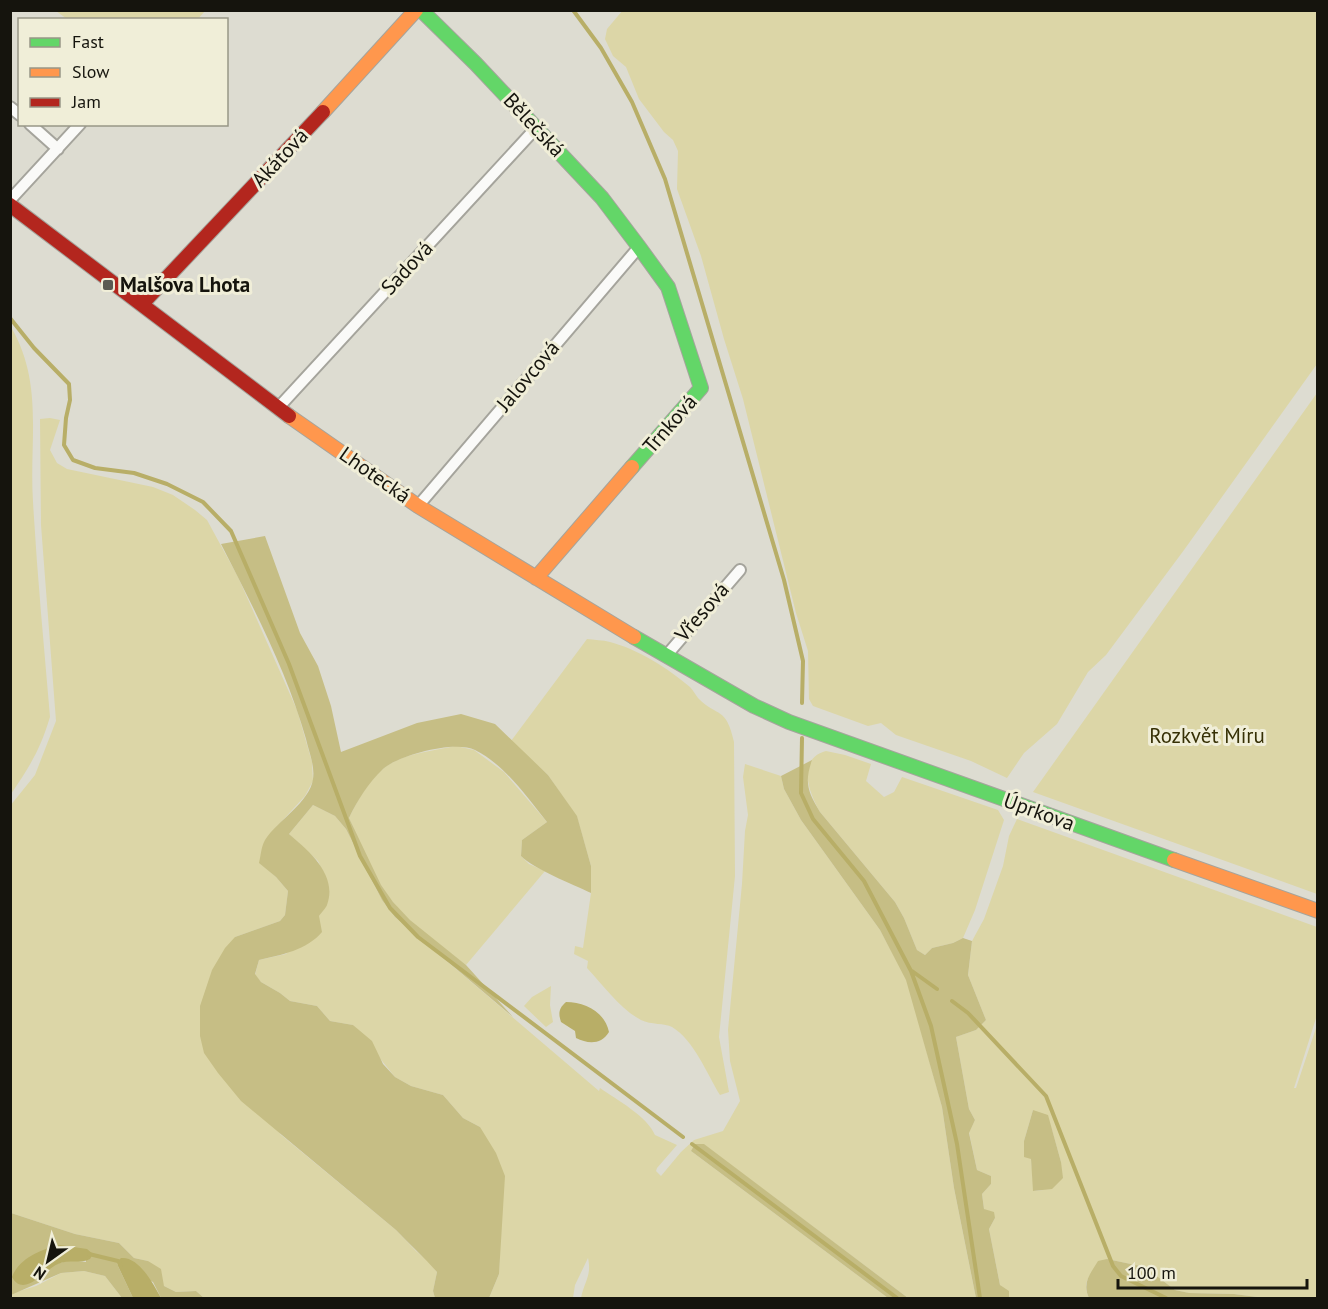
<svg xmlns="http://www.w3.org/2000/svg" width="1328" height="1309" viewBox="0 0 1328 1309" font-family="'PT Sans',sans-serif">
  <rect width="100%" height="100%" fill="#dddcd1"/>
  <path fill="#dcd6a7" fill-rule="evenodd" d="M 623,10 L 1317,11 L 1317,364 L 1184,550 L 1106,655 L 1088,672 L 1057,724 L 1024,753 L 1007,778 L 971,761 L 896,735 L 881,723 L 868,726 L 813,706 L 809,699 L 808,651 L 796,613 L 743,399 L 724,339 L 701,256 L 677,189 L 678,151 L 673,140 L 664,132 L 639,99 L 626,67 L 613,56 L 605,39 L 607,29 Z
    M 56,11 L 205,11 L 197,20 L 67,19 Z
    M 11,327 C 44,384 29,440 33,502 C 37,574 44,645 50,717 C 40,750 30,766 11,794 Z
    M 1317,393 L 1317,894 L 1033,792 Z
    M 50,418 L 60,420 L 50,450 L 57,463 L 67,469 L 153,487 L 173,495 L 195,510 L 207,520 L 238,577 L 297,710 L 312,762 L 313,781 L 305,796 L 270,834 L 260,863 L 276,877 L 288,891 L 285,915 L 280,921 L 235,937 L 280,1134 L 396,1230 L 416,1251 L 429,1262 L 437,1272 L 433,1291 L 435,1298 L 204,1298 L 196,1291 L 176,1292 L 164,1286 L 148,1261 L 134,1258 L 119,1243 L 75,1234 L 11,1213 L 10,806 L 35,775 L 56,721 L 41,525 L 40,419 Z
    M 587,639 C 594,640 603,640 610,642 C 637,649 668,668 690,687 C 693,690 695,694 698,698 C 718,718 726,706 734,742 L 735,876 L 719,1037 L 729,1092 L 720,1095 C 707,1074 694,1040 672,1027 C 665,1023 651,1025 641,1020 C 620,1009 603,985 587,968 L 588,961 L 574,954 L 575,946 L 583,948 L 591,893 L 591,866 L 577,817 L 548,775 L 511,741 Z
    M 456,746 L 474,750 L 504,772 L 547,822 L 522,840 L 521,856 L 529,864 L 545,871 L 466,965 C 436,942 402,919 381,886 C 368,865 359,840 349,818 C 357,801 369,780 384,768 C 403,753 433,751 456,746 Z
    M 826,751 L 845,755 L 871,764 L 866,781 L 884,797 L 894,792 L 902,777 L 998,810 L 1004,820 L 975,910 L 963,938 L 953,943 L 932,948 L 925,955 L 917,950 L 904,918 L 895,902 L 820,812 C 809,793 796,759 826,751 Z
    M 745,764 L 781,776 L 784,789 L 801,820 L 880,930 L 907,980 L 942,1107 L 954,1188 L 976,1298 L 908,1298 L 703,1144 L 691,1151 L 888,1298 L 581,1298 C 584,1282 592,1276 588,1258 L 575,1285 L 573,1298 L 489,1298 L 499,1274 L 500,1239 L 480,1127 L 463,1118 L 443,1095 L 411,1086 L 395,1077 L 353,1025 L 330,1021 L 317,1006 L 290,1001 L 280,993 L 261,982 L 255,975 L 259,960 L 286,954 L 319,916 L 324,874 L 318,861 L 289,834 L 313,805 L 335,816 L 346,829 L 382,900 L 395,917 L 599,1091 L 600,1088 C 616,1099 648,1117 655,1135 L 677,1145 L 657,1168 L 656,1171 L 661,1176 L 681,1152 L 694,1140 L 723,1131 L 740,1101 L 730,1061 L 728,1030 L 742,884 L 745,831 L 748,815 L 743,777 Z
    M 1017,819 L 1317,927 L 1317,1015 L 1294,1088 L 1296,1088 L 1317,1025 L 1317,1298 L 1265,1298 L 1234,1294 L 1188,1293 L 1175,1290 L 1145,1267 L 1107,1259 C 1093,1271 1080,1280 1089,1298 L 1009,1298 L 1000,1285 L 989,1229 L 995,1218 L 984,1209 L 982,1194 L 991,1184 L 991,1176 L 977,1170 L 969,1132 L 975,1120 L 969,1109 L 956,1037 L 976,1030 L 986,1020 L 968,975 L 972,941 L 984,919 L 1003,866 L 1009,836 ZM 1033,1110 L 1052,1130 L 1061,1162 L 1061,1169 L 1043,1190 L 1034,1191 L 1031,1159 L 1024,1141 Z
    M 551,986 L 550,1005 L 553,1022 L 546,1027 L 524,1006 L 532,997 Z
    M 84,1271 L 105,1276 L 122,1298 L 11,1298 L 11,1295 L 13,1293 L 36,1286 L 61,1273 Z"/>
  <path fill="#c6be85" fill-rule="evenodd" d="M 265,536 L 300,633 L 318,666 L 331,706 L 341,752 L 417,723 L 461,714 L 495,724 L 548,775 L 577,816 L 591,866 L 591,893 C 572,884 534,869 521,856 L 522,840 L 547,822 C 527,797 505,765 475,750 C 456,740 400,754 383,769 C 369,782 357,801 349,818 L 381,885 L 393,902 L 410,920 L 466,965 L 513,1017 L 395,917 L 382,900 L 346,829 L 335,816 L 313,805 L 289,834 C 309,851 338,875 327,905 C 326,908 321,913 319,916 L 322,932 C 307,950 281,955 259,960 L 255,974 L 261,982 L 280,993 L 290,1001 L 317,1006 L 330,1021 L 353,1025 L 372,1041 L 383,1064 L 395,1077 L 411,1086 L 443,1095 L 463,1118 L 480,1127 L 496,1153 L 505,1176 L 499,1274 L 489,1298 L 435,1298 L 433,1291 L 437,1272 C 424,1257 410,1245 396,1230 L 241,1101 L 218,1073 L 204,1053 L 200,1036 L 200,1006 L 212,970 L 225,948 L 235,937 L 280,921 L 285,915 L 288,891 L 276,877 L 259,863 C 261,855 261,847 265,840 C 277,821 310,802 313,779 C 315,766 309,752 306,739 C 287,671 253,607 221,544 Z
    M 812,760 C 804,783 808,792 820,812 L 895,902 L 904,918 L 917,950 L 925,955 L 932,948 L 953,943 L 963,938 L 972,941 L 968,975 L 986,1020 L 976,1030 L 956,1037 L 969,1109 L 975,1120 L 969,1133 L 977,1170 L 991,1176 L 991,1184 L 982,1194 L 984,1209 L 994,1212 L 995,1218 L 989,1229 L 1000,1285 L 1009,1291 L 1009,1298 L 976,1298 L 954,1188 L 942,1107 L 906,980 L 880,930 L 801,820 L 784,789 L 781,776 Z
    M 1033,1110 L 1048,1115 L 1061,1162 L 1063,1178 L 1052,1189 L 1033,1191 L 1031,1159 L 1024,1157 L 1024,1141 Z
    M 695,1144 L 704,1144 L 908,1298 L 888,1298 L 691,1151 Z
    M 11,1213 L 75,1234 L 119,1243 L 134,1258 L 148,1261 L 161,1269 L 164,1286 L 176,1292 L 196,1291 L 204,1298 L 161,1298 L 153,1282 L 118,1266 L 133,1298 L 122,1298 L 105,1276 L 84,1271 L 61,1273 L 11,1295 ZM 86,1249 L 86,1262 L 70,1260 L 56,1264 Z
    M 1107,1259 L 1145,1267 L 1175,1290 L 1189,1293 L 1234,1294 L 1265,1298 L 1089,1298 C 1082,1283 1090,1274 1098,1261 Z"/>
  <path fill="#b8ae67" d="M 566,1002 C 585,1002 605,1012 609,1032 C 601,1045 588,1044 576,1038 L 575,1031 L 561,1022 C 558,1013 559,1008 566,1002 Z
    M 60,1245 L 87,1249 L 93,1254 L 90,1259 C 81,1264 69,1259 58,1264 C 45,1269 24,1299 12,1277 C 19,1258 42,1249 60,1245 Z
    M 121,1258 C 139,1256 154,1285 161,1298 L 133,1298 L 118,1266 L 118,1261 Z"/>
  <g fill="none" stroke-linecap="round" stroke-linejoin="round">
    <path stroke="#b8ae67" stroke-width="4" d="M 573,10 L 601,48 L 632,102 L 665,179 L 784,580 L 803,661 L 802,703
      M 10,318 L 34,348 L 69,384 L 70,400 L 66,418 L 64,445 L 73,460 L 95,468 L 134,473 L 167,484 L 203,502 L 231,531 L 289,664 L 360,856 L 390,908 L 418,937 L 683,1137
      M 802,738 L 801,793 L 813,819 L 864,881 L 911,971 L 931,1026 L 957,1144 L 980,1298
      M 912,971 L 937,989
      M 952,1001 L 968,1013 L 1046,1096 L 1113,1266 L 1121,1276 L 1166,1298
      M 692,1144 L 897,1298
      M 89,1254 L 118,1261 L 121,1265"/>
    <g stroke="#a5a49c" stroke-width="14">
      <path id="street" d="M 10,107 L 20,115
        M 30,124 L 58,149
        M 10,200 L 80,124
        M 278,408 L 536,128
        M 418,506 L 639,247
        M 666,656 L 740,570"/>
    </g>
    <g stroke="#a5a49c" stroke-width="16">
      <path id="fast" d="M 421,10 L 476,64 L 602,198 L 639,247 L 668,287 L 701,388 L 632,467
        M 634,637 L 754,706 L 789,722 L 1174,860"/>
    </g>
    <g stroke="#a5a49c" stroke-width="16">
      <path id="slow" d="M 323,112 L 416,10
        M 289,416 L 418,506 L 634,637
        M 536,578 L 632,467
        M 1174,860 L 1318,911"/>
    </g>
    <g stroke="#a5a49c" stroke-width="16">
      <path id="jam" d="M 10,205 L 289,416
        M 142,304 L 323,112"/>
    </g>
    <use href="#street" stroke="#fafaf8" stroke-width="10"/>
    <use href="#fast" stroke="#63d668" stroke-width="14"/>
    <use href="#slow" stroke="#ff974d" stroke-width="14"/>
    <use href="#jam" stroke="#b3261e" stroke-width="14"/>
  </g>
  <rect fill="#5b5a52" stroke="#f0eed8" stroke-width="2" x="102" y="279" width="12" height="12" rx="3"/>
  <g text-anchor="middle" stroke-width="6" stroke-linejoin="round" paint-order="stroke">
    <g font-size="21" fill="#15140d" stroke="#f0eed8">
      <text transform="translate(534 125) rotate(47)" y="7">Bělečská</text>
      <text transform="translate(280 158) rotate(-47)" y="7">Akátová</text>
      <text transform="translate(407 268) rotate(-47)" y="7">Sadová</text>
      <text transform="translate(528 376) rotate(-50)" y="7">Jalovcová</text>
      <text transform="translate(670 424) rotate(-49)" y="7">Trnková</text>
      <text transform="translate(375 475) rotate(35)" y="7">Lhotecká</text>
      <text transform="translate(702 612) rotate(-49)" y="7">Vřesová</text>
      <text transform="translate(1039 812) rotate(20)" y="7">Úprkova</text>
    </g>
    <g font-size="21" font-weight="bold" fill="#15140d" stroke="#f0eed8" text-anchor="start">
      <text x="120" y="292">Malšova Lhota</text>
    </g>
    <g font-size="21" fill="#363005" stroke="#f0eed8">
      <text x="1207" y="743">Rozkvět Míru</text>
    </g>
  </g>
  <rect width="1328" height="1309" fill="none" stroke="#15140d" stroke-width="24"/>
  <rect x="18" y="18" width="210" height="108" fill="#f0eed8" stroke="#989787" stroke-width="1.5"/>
  <rect x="30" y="38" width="30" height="9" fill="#63d668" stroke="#989787" stroke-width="1.5"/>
  <text x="72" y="48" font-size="18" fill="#15140d">Fast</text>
  <rect x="30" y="68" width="30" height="9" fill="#ff974d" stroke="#989787" stroke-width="1.5"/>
  <text x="72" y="78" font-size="18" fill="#15140d">Slow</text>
  <rect x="30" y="98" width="30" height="9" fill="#b3261e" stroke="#989787" stroke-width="1.5"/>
  <text x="72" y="108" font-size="18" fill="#15140d">Jam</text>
  <g transform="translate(48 1261) rotate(214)" stroke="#f0eed8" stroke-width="4.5" paint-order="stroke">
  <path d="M0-4.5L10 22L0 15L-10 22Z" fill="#15140d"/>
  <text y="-9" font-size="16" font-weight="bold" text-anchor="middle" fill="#15140d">N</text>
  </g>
  <path d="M1118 1279v9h189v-9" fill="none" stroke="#15140d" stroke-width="3"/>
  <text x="1127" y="1279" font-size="18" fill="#15140d" stroke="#f0eed8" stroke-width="4.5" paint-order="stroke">100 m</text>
</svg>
